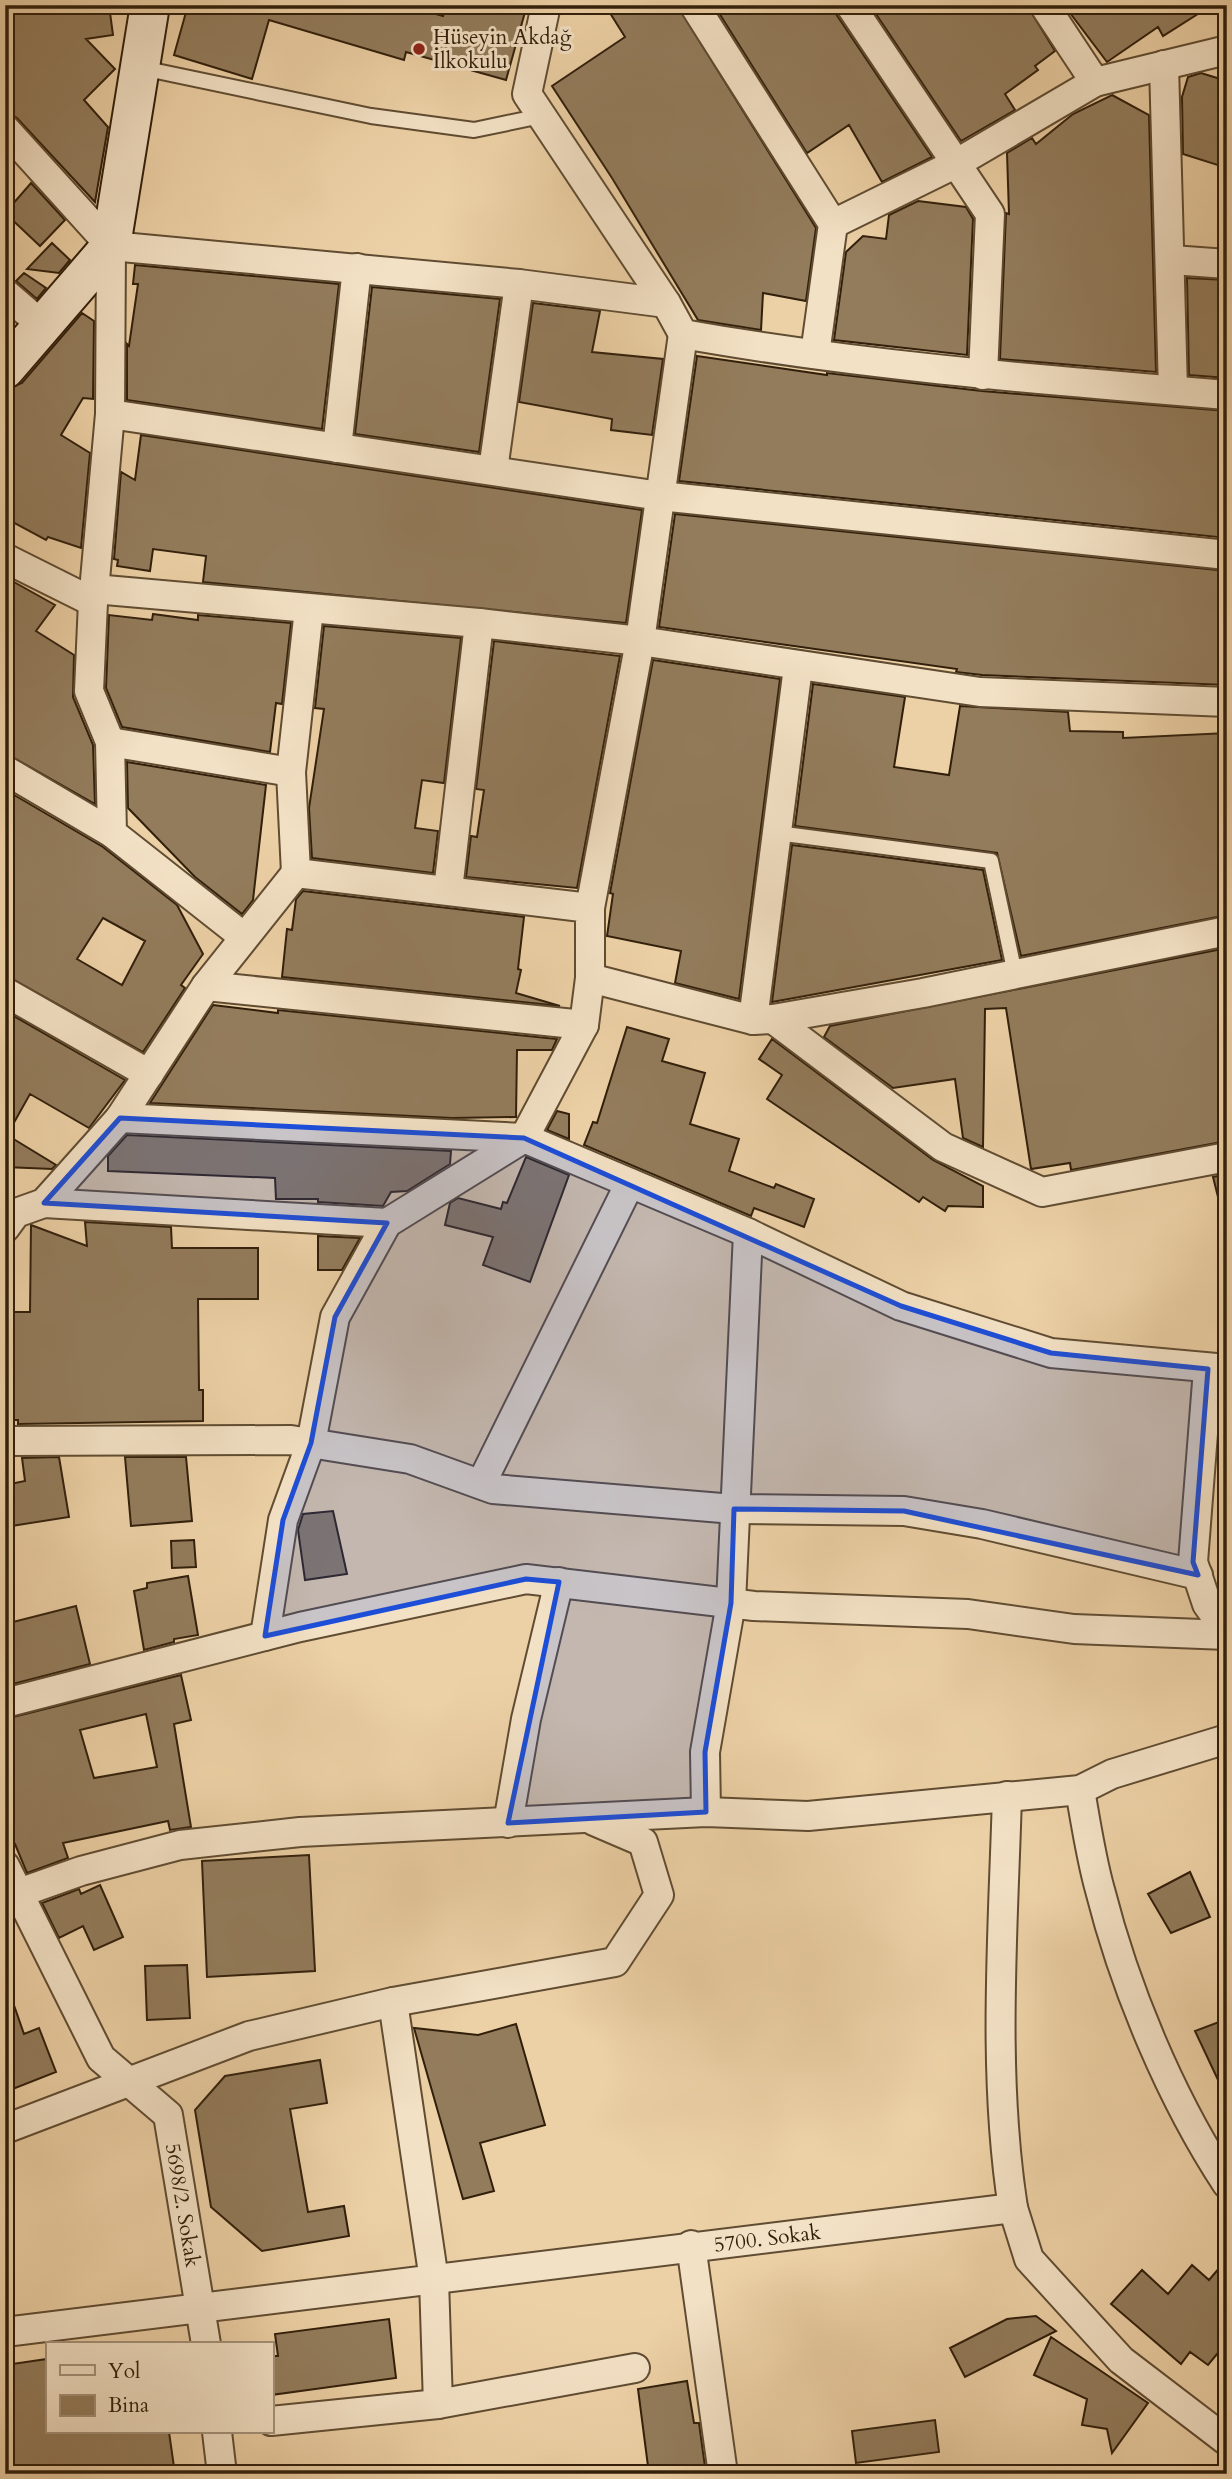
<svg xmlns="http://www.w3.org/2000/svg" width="1232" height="2479" viewBox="0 0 1232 2479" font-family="Cardo,serif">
  <rect width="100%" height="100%" fill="#edd1a6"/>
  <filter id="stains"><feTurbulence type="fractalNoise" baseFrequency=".00286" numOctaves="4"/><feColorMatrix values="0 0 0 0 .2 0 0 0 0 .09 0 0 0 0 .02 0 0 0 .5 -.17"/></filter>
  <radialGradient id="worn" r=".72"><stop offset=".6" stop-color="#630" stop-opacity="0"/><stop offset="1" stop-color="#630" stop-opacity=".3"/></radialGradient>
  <path fill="#937c5c" stroke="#311f0b" stroke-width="2" fill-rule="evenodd" d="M 14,5 L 109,5 L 113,35 L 86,39 L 115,69 L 84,100 L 108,127 L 95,202 L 17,118 L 5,111 L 5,14 Z
    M 188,5 L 242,8 L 242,5 L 404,5 L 443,16 L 447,5 L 527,5 L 506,80 L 406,52 L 404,60 L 269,20 L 252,79 L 174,55 Z
    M 605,5 L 677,5 L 816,228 L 806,301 L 763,293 L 761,330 L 698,320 L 612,178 L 552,86 L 625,37 Z
    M 714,5 L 833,5 L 836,14 L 932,157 L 882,182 L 849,125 L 807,153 Z
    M 870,5 L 1027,5 L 1055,51 L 1035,66 L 1038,70 L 1005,94 L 1015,110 L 961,141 Z
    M 1064,5 L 1212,5 L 1163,36 L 1158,27 L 1107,62 Z
    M 1201,73 L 1227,81 L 1227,168 L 1183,154 L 1182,97 L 1188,77 Z
    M 1112,95 L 1149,115 L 1156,372 L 1000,359 L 1006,213 L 1009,214 L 1007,153 L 1032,138 L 1036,144 L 1073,114 Z
    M 31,183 L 65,220 L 40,246 L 5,213 Z
    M 918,201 L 966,207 L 973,219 L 967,355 L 834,340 L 846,252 L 863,236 L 886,239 L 889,215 Z
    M 52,243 L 70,260 L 59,273 L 27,269 Z
    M 135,265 L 339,284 L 322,429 L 127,400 L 127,344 L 129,346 L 138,284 L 133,284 Z
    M 24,273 L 46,288 L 37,299 L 16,281 Z
    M 1187,278 L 1227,280 L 1227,378 L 1189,375 Z
    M 372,287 L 500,299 L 479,452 L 355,434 Z
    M 533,303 L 600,311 L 592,352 L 663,359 L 652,435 L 611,430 L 612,419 L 519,402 Z
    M 82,313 L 94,321 L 93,399 L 83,398 L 61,435 L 90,453 L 81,548 L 48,537 L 46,540 L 5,518 L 5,390 L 22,383 Z
    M 697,356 L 827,375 L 827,373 L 982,391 L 1227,411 L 1227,538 L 679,481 Z
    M 141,435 L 642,510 L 626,623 L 203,582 L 206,556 L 153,549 L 150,571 L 117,566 L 118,560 L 114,559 L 121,472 L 135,480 Z
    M 675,514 L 1227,571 L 1227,685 L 982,675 L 956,672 L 957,669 L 659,627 Z
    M 5,577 L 55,605 L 36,631 L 74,655 L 73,697 L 93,745 L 95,804 L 5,753 Z
    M 153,614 L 198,620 L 198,615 L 291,623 L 282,704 L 276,703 L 270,752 L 122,727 L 106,688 L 109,615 L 152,620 Z
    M 324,626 L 461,638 L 444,783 L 422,780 L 415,828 L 438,831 L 433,873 L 312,858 L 309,808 L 324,709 L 315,708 Z
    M 494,641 L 620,656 L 577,888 L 466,877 L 471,836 L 477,837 L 484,790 L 476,789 Z
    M 653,660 L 780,679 L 739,999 L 675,983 L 681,951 L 607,936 L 613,894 L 610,893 Z
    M 813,684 L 905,697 L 894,767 L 949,775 L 960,706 L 1068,712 L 1070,731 L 1123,732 L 1123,738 L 1227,733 L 1227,915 L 1021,956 L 997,853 L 795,826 Z
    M 127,762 L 266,785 L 253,900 L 242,914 L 195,877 L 128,808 Z
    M 9,792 L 103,847 L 177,905 L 203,954 L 181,985 L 185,988 L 143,1052 L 5,975 L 5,799 ZM 103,918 L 145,941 L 122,985 L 77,959 Z
    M 792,845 L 983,870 L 1002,960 L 772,1002 Z
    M 303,891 L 524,917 L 518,969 L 521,970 L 516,993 L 560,1006 L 282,977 L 287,929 L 292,930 L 296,899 Z
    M 1227,948 L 1227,1141 L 1071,1170 L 1070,1163 L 1031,1169 L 1006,1008 L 985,1009 L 983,1147 L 963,1138 L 955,1079 L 893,1088 L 824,1037 L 830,1026 Z
    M 213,1005 L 278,1013 L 278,1010 L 557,1039 L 552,1050 L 517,1050 L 516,1117 L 452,1118 L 150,1103 Z
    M 5,1011 L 125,1080 L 89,1128 L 30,1094 L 7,1135 L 56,1165 L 52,1169 L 5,1167 Z
    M 627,1027 L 669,1039 L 662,1061 L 705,1073 L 690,1124 L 739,1139 L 729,1171 L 774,1188 L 776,1184 L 814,1199 L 804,1227 L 754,1208 L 751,1216 L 584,1145 L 593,1122 L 597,1123 Z
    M 772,1039 L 933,1160 L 983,1186 L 983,1207 L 948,1206 L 945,1211 L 923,1197 L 919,1202 L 767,1099 L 782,1075 L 759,1059 Z
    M 557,1111 L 569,1114 L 569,1139 L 547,1130 Z
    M 127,1135 L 451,1151 L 450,1164 L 407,1191 L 391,1192 L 383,1206 L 318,1202 L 318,1199 L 276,1199 L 275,1178 L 108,1171 L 108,1156 Z
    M 526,1157 L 569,1175 L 530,1282 L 483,1265 L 493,1237 L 445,1225 L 450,1203 L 458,1198 L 501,1209 L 503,1202 L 507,1203 Z
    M 1227,1174 L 1227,1196 L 1218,1197 L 1213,1177 Z
    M 85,1222 L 171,1227 L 172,1248 L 258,1248 L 258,1299 L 198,1299 L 199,1390 L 203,1390 L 203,1421 L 18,1424 L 18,1420 L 5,1420 L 5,1312 L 30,1312 L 31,1225 L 87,1246 Z
    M 318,1236 L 360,1238 L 342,1270 L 318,1270 Z
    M 59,1457 L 69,1517 L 5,1527 L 5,1485 L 25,1481 L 22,1458 Z
    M 125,1457 L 186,1457 L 192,1521 L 131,1526 Z
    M 333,1511 L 347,1574 L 305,1580 L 298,1530 L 303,1514 Z
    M 194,1540 L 196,1567 L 172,1568 L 171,1541 Z
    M 188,1576 L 198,1635 L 174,1639 L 174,1642 L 144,1650 L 134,1591 L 147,1588 L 147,1583 Z
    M 76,1606 L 90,1664 L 5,1686 L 5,1624 Z
    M 181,1675 L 191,1720 L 174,1724 L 191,1827 L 170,1830 L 168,1821 L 63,1843 L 68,1858 L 27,1873 L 15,1844 L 5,1846 L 5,1719 ZM 146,1714 L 157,1767 L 94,1778 L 80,1730 Z
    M 309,1855 L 315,1971 L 207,1977 L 202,1861 Z
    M 1190,1872 L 1210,1917 L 1171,1933 L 1148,1894 Z
    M 100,1885 L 123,1937 L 94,1950 L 83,1926 L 59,1938 L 42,1903 L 79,1889 L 81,1894 Z
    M 187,1965 L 190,2018 L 147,2020 L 145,1966 Z
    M 5,1991 L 9,1991 L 24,2034 L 39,2028 L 56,2072 L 5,2092 Z
    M 1227,2019 L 1227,2099 L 1195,2031 Z
    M 516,2024 L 545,2125 L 480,2143 L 494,2191 L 463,2199 L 414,2028 L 478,2035 Z
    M 320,2060 L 327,2103 L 290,2109 L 308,2212 L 344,2206 L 349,2236 L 262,2251 L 211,2207 L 195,2110 L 225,2076 Z
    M 1227,2259 L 1227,2362 L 1217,2354 L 1208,2365 L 1190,2352 L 1181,2364 L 1111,2304 L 1142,2270 L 1168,2294 L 1192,2265 L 1209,2280 Z
    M 1036,2316 L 1056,2331 L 965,2377 L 950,2348 L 1007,2319 Z
    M 389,2319 L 396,2378 L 271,2395 L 271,2356 L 278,2356 L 275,2334 Z
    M 1051,2337 L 1148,2403 L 1112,2453 L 1107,2429 L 1082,2425 L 1087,2399 L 1034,2375 Z
    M 47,2359 L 47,2432 L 169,2432 L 175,2474 L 5,2474 L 5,2365 Z
    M 687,2381 L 694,2423 L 699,2423 L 706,2474 L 649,2474 L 638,2389 Z
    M 935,2420 L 939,2452 L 856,2463 L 852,2431 Z"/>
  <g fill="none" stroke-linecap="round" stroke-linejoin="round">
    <g stroke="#604c32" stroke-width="18">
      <path id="service" d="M 142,68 L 371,116 L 474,130 L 541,116
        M 777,833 L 991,861 L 1015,974"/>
    </g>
    <g stroke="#604c32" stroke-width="32">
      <g id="minor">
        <path d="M 546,5 L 527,94 L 666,303 L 683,334 C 862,366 1045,380 1227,395"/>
        <path d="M 694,5 L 833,224 L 815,354"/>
        <path d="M 850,5 L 990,214 L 983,375"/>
        <path d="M 1044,5 L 1095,82 L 1227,50"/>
        <path d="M 1164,65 L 1173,390"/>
        <path d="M 5,129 L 111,246 L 110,414 L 93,602 L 89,691 L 110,742 L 112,833 L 244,937"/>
        <path d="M 833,224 L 957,163 L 1095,82"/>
        <path d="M 111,246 L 519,284 L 666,303"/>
        <path d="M 1172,260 L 1227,264"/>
        <path d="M 5,293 L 42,325"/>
        <path d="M 110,414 L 660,496 L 1227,555"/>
        <path d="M 337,448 L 357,268"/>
        <path d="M 493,470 L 519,284"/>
        <path d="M 5,558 L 93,602"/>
        <path d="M 94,589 L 479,623 L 640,641 L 980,692 L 1227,702"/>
        <path d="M 110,742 L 291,772"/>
        <path d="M 5,770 L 112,833"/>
        <path d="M 296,873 L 291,772 L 309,609"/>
        <path d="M 448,890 L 479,623"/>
        <path d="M 590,908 L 640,641 L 683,334"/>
        <path d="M 206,986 L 584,1025"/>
        <path d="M 5,992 L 149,1074"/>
        <path d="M 773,1019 L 943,1147 L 1042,1192 L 1227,1157"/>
        <path d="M 753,1020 L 798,667"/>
        <path d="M 120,1118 L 524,1138 L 748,1233 L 901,1306 L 1051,1353 L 1227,1369"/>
        <path d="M 44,1203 L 387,1223"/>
        <path d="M 5,1228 L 16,1213 L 44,1203 L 120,1118 L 206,986 L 296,873 L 590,908 L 590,978 L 753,1020 L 773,1019 L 923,993 L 1227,931"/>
        <path d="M 1208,1369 L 1193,1562 L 1207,1604 L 1227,1632"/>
        <path d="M 5,1441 L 291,1440 L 410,1459 L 493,1489 L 734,1509 L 904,1511 L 982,1524 L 1198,1575"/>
        <path d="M 481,1484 L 630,1183"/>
        <path d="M 265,1636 L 283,1520 L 311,1443 L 335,1317 L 387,1223 L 524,1138 L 584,1025 L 590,978"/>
        <path d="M 5,1703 L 300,1627 L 526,1579 L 754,1606 L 968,1614 L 1074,1629 L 1227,1635"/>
        <path d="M 1080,1790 C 1086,1824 1091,1858 1100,1890 C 1125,1989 1171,2099 1227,2184"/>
        <path d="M 1007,1796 C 1003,1933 992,2073 1013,2208"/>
        <path d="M 706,1812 L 705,1752 L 731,1603 L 748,1233"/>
        <path d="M 508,1823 L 526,1719 L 559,1582"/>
        <path id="s1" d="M 5,1866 L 101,2058 L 168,2115 L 206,2344"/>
        <path d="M 5,1898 L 81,1871 L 180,1845 L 300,1832 L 706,1812 L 808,1816 L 1080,1790 L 1112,1774 L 1227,1739"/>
        <path d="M 393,2002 L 434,2280 L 438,2404"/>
        <path d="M 5,2129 L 249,2036 L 393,2002 L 615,1962 L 659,1895 L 643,1842 L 594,1821"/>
        <path d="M 691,2245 L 723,2474"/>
        <path id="s2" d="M 5,2332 L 1013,2208 L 1029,2259 L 1121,2360 L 1227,2441"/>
        <path d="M 271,2421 L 438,2404 L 635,2368"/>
        <path d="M 217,2432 L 222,2474"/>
      </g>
    </g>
    <g stroke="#311f0b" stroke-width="42">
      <path id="secondary" d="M 5,369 L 111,246 L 150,5"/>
    </g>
    <use href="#service" stroke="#f3e1c5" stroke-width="14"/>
    <use href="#minor" stroke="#f3e1c5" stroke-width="28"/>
    <use href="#secondary" stroke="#f3e1c5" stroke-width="38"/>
  </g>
  <path fill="#1d4ed8" fill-opacity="0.2" stroke="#1d4ed8" stroke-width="5" stroke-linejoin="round" d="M 120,1118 L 524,1138 L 901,1306 L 1051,1353 L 1208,1369 L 1193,1562 L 1198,1575 L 904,1511 L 734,1509 L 731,1603 L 705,1752 L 706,1812 L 508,1823 L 559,1582 L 526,1579 L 265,1636 L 283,1520 L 311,1443 L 335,1317 L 387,1223 L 44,1203 Z"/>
  <circle fill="#8f2418" stroke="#f3e1c5" stroke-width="2.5" cx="419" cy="49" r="7"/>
  <g text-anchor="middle" stroke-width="6" stroke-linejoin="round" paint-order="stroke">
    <g font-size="21" fill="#311f0b" stroke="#f3e1c5" text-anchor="start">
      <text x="433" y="44">Hüseyin Akdağ<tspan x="433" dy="24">İlkokulu</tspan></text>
    </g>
    <g font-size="21" fill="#311f0b" stroke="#f3e1c5">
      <text dy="7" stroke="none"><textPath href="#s1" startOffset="394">5698/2. Sokak</textPath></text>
      <text dy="7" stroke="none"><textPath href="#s2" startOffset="768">5700. Sokak</textPath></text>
    </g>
  </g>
  <rect width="1232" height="2479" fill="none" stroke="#edd1a6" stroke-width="28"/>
  <rect x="7" y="7" width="1218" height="2465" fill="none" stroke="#311f0b" stroke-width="3.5"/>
  <rect x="14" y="14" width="1204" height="2451" fill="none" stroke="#311f0b" stroke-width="2"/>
  <rect x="46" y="2342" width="228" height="91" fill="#f3e1c5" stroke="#a5937b" stroke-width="2"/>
  <rect x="60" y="2365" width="35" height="10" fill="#f3e1c5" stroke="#a5937b" stroke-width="2"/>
  <text x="108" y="2378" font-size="21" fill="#311f0b">Yol</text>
  <rect x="60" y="2395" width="35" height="21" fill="#937c5c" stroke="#a5937b" stroke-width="2"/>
  <text x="108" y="2412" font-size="21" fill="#311f0b">Bina</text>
  <rect width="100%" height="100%" filter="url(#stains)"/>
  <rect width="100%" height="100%" fill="url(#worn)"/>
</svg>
